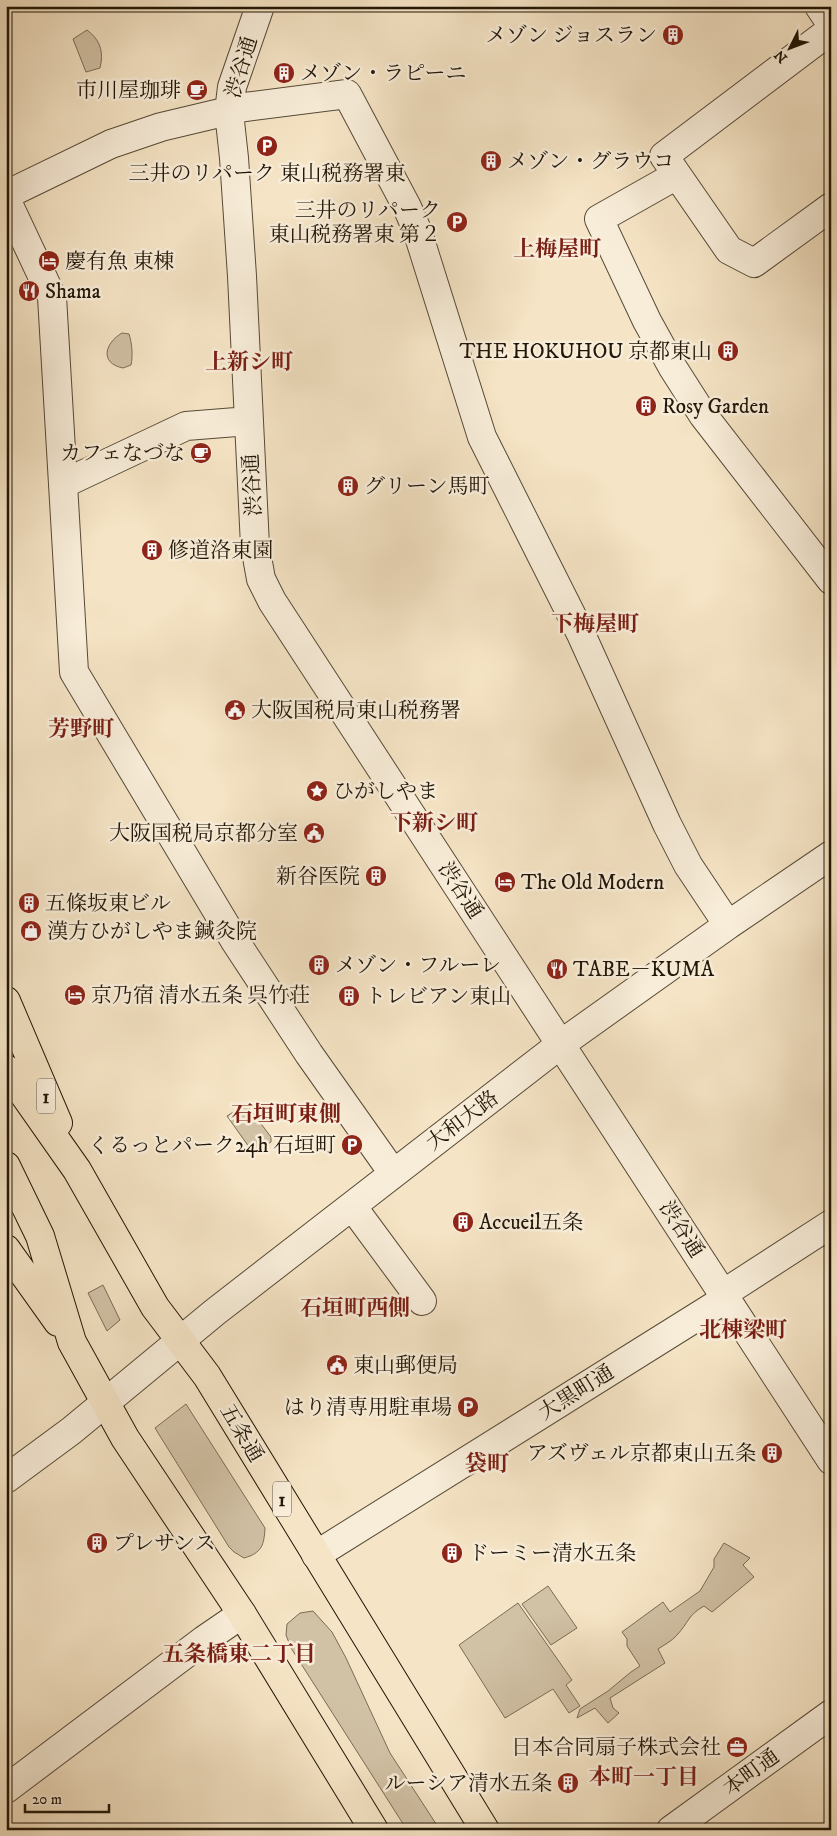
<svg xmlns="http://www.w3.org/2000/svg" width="837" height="1836" viewBox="0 0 837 1836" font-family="'IM FELL DW Pica','Noto Serif JP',serif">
  <rect width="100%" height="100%" fill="#f5e4c5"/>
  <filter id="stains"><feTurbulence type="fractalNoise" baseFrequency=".004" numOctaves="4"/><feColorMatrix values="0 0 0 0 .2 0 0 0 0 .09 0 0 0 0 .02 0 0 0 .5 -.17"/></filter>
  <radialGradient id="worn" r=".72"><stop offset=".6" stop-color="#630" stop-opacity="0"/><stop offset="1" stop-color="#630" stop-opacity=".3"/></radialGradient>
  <path fill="#d1c1a5" stroke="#796c56" d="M 87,30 C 100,40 104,51 100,68 L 86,72 L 73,39 Z
    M 122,333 L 129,334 C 132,343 133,356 131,365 L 123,368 C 99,363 105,343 122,333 Z
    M 246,1104 L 271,1137 L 271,1142 L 254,1154 L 227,1116 Z
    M 103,1285 L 120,1320 L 107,1331 L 88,1293 Z
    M 186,1404 L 265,1528 C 264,1545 262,1553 244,1558 L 234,1552 L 229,1547 L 155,1428 Z
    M 724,1543 L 750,1558 L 743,1565 L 754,1577 L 712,1612 L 704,1606 C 688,1615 689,1622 677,1635 C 672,1641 664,1645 658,1649 L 665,1663 L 610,1698 L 613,1708 L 619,1713 L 608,1723 L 595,1708 L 577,1718 L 580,1709 L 608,1691 L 631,1672 L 640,1666 L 627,1646 L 627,1639 L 622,1632 L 663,1602 L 670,1612 L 700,1591 L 714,1567 L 714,1559 Z
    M 548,1586 L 577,1628 L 551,1645 L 522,1604 Z
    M 518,1603 L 572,1680 L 566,1685 L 580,1706 L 569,1713 L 553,1689 L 505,1718 L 459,1645 Z
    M 313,1611 L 332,1632 L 346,1658 L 390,1753 L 440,1830 L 407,1830 L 291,1648 L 286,1635 L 287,1624 L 300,1613 Z"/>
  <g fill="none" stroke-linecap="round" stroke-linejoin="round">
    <g stroke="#564a36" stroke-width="30">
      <path id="minor" d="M 260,6 L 232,87 L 229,112 L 234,158 L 242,276 L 255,546 L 261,579 L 272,601 L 831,1460
        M 819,6 L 831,24
        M 831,30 L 664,156 L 729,250 L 754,263 L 831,207
        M 677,175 L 599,219 L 647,321 L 673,368 L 703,415 L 831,580
        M 6,195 L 111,144 L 161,127 L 245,107 L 347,94 L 407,207 L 417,230 L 482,437 L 581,634 L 667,824 L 688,865 L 728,925
        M 6,199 L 52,297 L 63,484 L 186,426 L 249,421
        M 63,484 L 74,672 L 235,941 L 309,1054 L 393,1173
        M 352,1206 L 422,1301
        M 6,1479 L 71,1431 L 215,1312 L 561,1044 L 728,925 L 831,855
        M 316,1555 L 727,1298 L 729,1290 L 831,1224
        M 6,1789 L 204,1640 L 242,1614
        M 671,1830 L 831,1714"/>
    </g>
    <g stroke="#211607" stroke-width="30">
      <path id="highway" d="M 6,1001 L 58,1123
        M 6,1069 L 77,1170 L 155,1307 L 207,1376 L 485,1830
        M 6,1166 L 40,1236 L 72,1342 L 125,1438 L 242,1614 L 374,1830
        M 6,1249 L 58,1322"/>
    </g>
    <use href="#minor" stroke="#f8edd9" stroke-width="28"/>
    <use href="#highway" stroke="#f5e4c5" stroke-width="28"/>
  </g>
  <defs>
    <g id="building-disc" transform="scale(1.125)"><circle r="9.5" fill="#8f2418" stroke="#f8edd9"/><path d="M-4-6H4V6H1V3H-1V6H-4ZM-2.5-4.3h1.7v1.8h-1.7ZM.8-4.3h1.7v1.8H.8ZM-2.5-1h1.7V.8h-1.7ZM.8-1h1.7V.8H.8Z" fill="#fff"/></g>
    <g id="cafe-disc" transform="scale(1.125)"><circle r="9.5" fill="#8f2418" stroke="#f8edd9"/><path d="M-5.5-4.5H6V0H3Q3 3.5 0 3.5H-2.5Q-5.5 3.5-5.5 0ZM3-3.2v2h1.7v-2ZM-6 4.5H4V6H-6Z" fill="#fff"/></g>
    <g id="parking-disc" transform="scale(1.125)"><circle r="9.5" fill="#8f2418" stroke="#f8edd9"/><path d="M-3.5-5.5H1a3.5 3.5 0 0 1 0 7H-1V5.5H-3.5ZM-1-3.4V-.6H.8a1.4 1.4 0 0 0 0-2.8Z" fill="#fff"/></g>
    <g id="hotel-disc" transform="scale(1.125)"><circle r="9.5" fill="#8f2418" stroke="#f8edd9"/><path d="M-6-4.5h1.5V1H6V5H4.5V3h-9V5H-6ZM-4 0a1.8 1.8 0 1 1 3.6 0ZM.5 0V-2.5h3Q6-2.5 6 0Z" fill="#fff"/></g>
    <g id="restaurant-disc" transform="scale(1.125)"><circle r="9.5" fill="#8f2418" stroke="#f8edd9"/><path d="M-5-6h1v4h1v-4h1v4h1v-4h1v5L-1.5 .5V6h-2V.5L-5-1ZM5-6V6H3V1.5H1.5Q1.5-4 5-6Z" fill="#fff"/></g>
    <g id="civic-disc" transform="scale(1.125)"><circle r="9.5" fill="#8f2418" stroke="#f8edd9"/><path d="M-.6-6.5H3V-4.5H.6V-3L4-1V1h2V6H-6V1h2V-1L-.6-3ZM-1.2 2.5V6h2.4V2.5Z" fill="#fff"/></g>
    <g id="sight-disc" transform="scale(1.125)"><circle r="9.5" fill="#8f2418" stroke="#f8edd9"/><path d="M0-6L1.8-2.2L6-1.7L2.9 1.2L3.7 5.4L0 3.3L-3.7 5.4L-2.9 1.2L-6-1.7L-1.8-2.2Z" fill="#fff"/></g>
    <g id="shop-disc" transform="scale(1.125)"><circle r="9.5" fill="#8f2418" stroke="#f8edd9"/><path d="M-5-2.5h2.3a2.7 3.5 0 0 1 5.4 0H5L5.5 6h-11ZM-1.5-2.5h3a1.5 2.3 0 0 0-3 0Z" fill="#fff"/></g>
    <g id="office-disc" transform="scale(1.125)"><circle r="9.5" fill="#8f2418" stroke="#f8edd9"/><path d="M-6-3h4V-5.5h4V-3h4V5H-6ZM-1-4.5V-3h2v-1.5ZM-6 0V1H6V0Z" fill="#fff"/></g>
  </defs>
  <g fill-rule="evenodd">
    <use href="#building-disc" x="673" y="35"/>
    <use href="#building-disc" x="284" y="73"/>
    <use href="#cafe-disc" x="197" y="90"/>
    <use href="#parking-disc" x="267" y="146"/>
    <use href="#building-disc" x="491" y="161"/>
    <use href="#parking-disc" x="457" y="222"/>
    <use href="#hotel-disc" x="49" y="261"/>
    <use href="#restaurant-disc" x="29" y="291"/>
    <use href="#building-disc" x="728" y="351"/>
    <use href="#building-disc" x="646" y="406"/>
    <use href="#cafe-disc" x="201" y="453"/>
    <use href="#building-disc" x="348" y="486"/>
    <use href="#building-disc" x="152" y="550"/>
    <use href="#civic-disc" x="235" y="710"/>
    <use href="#sight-disc" x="317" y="791"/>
    <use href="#civic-disc" x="314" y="833"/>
    <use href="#building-disc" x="376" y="876"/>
    <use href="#hotel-disc" x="505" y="882"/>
    <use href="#building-disc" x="29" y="903"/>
    <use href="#shop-disc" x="31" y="931"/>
    <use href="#building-disc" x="319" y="965"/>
    <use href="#restaurant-disc" x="557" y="969"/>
    <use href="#hotel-disc" x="75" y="995"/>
    <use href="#building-disc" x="349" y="996"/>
    <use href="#parking-disc" x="352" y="1145"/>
    <use href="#building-disc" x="463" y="1222"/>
    <use href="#civic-disc" x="337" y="1365"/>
    <use href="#parking-disc" x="468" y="1407"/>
    <use href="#building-disc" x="772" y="1453"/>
    <use href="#building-disc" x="97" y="1543"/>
    <use href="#building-disc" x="452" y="1553"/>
    <use href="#office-disc" x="737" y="1747"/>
    <use href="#building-disc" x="568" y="1783"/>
  </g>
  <g text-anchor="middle" stroke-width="5" stroke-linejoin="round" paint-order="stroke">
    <g fill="#f8edd9" stroke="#625646" stroke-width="1">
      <rect x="37" y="1078.5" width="18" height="35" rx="4"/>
      <rect x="273" y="1481.5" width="18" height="35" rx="4"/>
    </g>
    <g font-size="20" font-weight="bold" fill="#211607">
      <text x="46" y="1103">1</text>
      <text x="282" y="1506">1</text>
    </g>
    <g font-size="21" fill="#211607" stroke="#f8edd9" text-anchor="start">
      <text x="657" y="42" text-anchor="end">メゾン ジョスラン</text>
      <text x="300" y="80">メゾン・ラピーニ</text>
      <text x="181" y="97" text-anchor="end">市川屋珈琲</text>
      <text x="507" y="168">メゾン・グラウコ</text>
      <text x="267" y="180" text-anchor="middle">三井のリパーク 東山税務署東</text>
      <text x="441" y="217" text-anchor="end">三井のリパーク<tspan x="441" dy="24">東山税務署東 第２</tspan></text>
      <text x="65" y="268">慶有魚 東棟</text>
      <text x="45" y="298">Shama</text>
      <text x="712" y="358" text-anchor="end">THE HOKUHOU 京都東山</text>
      <text x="662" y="413">Rosy Garden</text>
      <text x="185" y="460" text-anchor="end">カフェなづな</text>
      <text x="364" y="493">グリーン馬町</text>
      <text x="168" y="557">修道洛東園</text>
      <text x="251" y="717">大阪国税局東山税務署</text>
      <text x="333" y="798">ひがしやま</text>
      <text x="298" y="840" text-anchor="end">大阪国税局京都分室</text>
      <text x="360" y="883" text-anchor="end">新谷医院</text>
      <text x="521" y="889">The Old Modern</text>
      <text x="45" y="910">五條坂東ビル</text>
      <text x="47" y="938">漢方ひがしやま鍼灸院</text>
      <text x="335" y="972">メゾン・フルーレ</text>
      <text x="573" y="976">TABE－KUMA</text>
      <text x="91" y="1002">京乃宿 清水五条 呉竹荘</text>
      <text x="365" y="1003">トレビアン東山</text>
      <text x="336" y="1152" text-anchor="end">くるっとパーク24h 石垣町</text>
      <text x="479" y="1229">Accueil五条</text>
      <text x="353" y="1372">東山郵便局</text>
      <text x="452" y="1414" text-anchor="end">はり清専用駐車場</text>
      <text x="756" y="1460" text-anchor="end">アズヴェル京都東山五条</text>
      <text x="113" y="1550">プレサンス</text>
      <text x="468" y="1560">ドーミー清水五条</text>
      <text x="721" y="1754" text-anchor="end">日本合同扇子株式会社</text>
      <text x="552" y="1790" text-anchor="end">ルーシア清水五条</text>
    </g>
    <g font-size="21" fill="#211607" stroke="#f8edd9">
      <text transform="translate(241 67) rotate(-73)" y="7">渋谷通</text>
      <text transform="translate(252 485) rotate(-93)" y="7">渋谷通</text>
      <text transform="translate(461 890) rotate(57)" y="7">渋谷通</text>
      <text transform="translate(462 1120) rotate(-37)" y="7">大和大路</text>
      <text transform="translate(682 1229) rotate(57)" y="7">渋谷通</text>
      <text transform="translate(576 1392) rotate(-32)" y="7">大黒町通</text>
      <text transform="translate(242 1433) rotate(59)" y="7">五条通</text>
      <text transform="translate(751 1772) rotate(-36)" y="7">本町通</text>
    </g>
    <g font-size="22" font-weight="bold" fill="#7a1f14" stroke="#f8edd9">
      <text x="557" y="256">上梅屋町</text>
      <text x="249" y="369">上新シ町</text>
      <text x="595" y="631">下梅屋町</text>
      <text x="81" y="736">芳野町</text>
      <text x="434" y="830">下新シ町</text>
      <text x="286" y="1121">石垣町東側</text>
      <text x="355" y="1315">石垣町西側</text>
      <text x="743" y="1337">北棟梁町</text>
      <text x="487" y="1471">袋町</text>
      <text x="239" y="1661">五条橋東二丁目</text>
      <text x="644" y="1784">本町一丁目</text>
    </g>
  </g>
  <rect width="837" height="1836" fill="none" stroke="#f5e4c5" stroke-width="25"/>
  <rect x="8" y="8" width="822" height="1821" fill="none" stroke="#211607" stroke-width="2.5"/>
  <rect x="12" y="12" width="812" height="1811" fill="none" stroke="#211607"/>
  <g transform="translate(790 48) rotate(228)" stroke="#f8edd9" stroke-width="4" paint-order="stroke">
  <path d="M0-4L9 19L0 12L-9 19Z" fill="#211607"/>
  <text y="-8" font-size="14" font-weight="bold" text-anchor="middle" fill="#211607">N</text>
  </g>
  <path d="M25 1804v8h84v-8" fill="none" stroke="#211607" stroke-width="2.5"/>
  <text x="32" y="1804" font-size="15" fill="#211607" stroke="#f8edd9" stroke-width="4" paint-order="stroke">20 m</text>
  <rect width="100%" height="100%" filter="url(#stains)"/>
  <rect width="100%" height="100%" fill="url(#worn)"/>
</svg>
